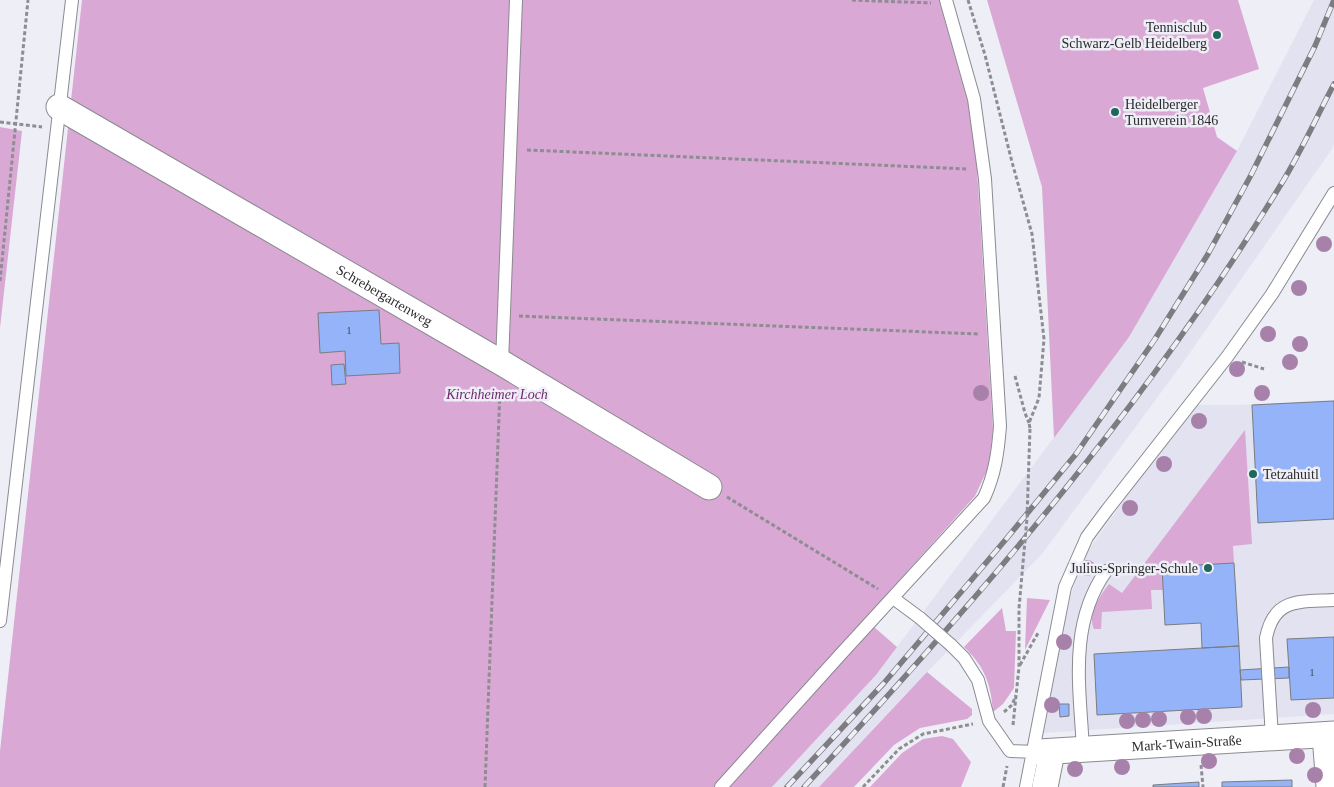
<svg xmlns="http://www.w3.org/2000/svg" width="1334" height="787" viewBox="0 0 1334 787" font-family="Georgia,serif">
  <rect width="100%" height="100%" fill="#eeeef6"/>
  <path fill="#e2e2f1" d="M 1314,0 L 1334,0 L 1334,144 L 1332,149 L 1182,364 L 1042,554 L 901,699 L 819,787 L 772,787 L 876,675 L 1129,337 L 1237,151 Z
    M 1334,400 L 1334,714 L 1044,733 L 1061,638 L 1073,588 L 1089,549 L 1137,482 L 1197,405 L 1237,405 Z"/>
  <path fill="#daa8d5" d="M 82,0 L 939,0 L 969,106 L 977,169 L 993,430 L 989,466 L 975,496 L 714,787 L 0,787 L 0,751 Z
    M 987,0 L 1238,0 L 1259,69 L 1203,88 L 1217,137 L 1237,151 L 1129,337 L 1054,438 L 1042,187 Z
    M 0,127 L 22,131 L 0,328 Z
    M 1245,430 L 1252,544 L 1233,546 L 1234,563 L 1162,567 L 1163,590 L 1151,590 L 1152,609 L 1102,612 L 1101,629 L 1094,629 C 1087,614 1100,596 1109,584 L 1122,593 Z
    M 1027,598 L 1050,600 L 1025,650 Z
    M 1002,608 L 1006,631 L 1016,631 L 1014,688 L 1003,704 L 993,712 C 991,684 985,667 964,647 Z
    M 874,627 L 897,647 L 876,675 L 772,787 L 729,787 Z
    M 927,672 L 972,709 L 972,715 L 967,719 L 920,728 L 894,745 L 854,787 L 819,787 Z
    M 942,736 L 953,739 L 971,762 L 961,787 L 870,787 L 902,753 L 923,739 Z"/>
  <path fill="#94b3f8" stroke="#797c82" d="M 379,310 L 381,344 L 399,343 L 400,373 L 346,376 L 345,351 L 320,353 L 318,313 Z
    M 344,364 L 346,384 L 332,385 L 331,365 Z
    M 1334,401 L 1334,519 L 1258,523 L 1252,405 Z
    M 1234,563 L 1239,646 L 1202,648 L 1201,623 L 1165,625 L 1162,567 Z
    M 1334,637 L 1334,698 L 1291,700 L 1287,639 Z
    M 1239,646 L 1242,707 L 1097,715 L 1094,654 Z
    M 1289,667 L 1289,678 L 1241,680 L 1240,670 Z
    M 1059,704 L 1069,704 L 1069,716 L 1060,717 Z
    M 1292,780 L 1292,787 L 1222,787 L 1222,782 Z
    M 1199,782 L 1199,787 L 1153,787 L 1153,785 Z"/>
  <g fill="none" stroke-linecap="round" stroke-linejoin="round">
    <g stroke="#8a8a91" stroke-width="14">
      <path id="service" d="M 502,363 L 516,0
        M 893,598 L 920,618
        M 0,621 L 72,0
        M 951,645 L 964,658 L 978,680 L 989,721 L 1010,751 L 1039,752
        M 1272,738 L 1266,638 C 1274,597 1300,602 1334,600
        M 1083,750 C 1080,688 1068,625 1106,571
        M 721,787 L 840,655 L 984,498 C 995,474 998,452 1000,426 L 985,179 L 974,99 L 946,0
        M 1026,787 L 1065,587 L 1087,537 L 1107,510 L 1227,357 L 1272,294 L 1334,193"/>
    </g>
    <g stroke="#8a8a91" stroke-width="27">
      <g id="minor">
        <path id="s1" d="M 59,107 L 502,363 L 709,487"/>
        <path d="M 1325,735 L 1329,787"/>
        <path id="s2" d="M 1039,752 L 1334,734"/>
        <path d="M 1045,787 L 1052,752"/>
      </g>
    </g>
    <path stroke="#8d8d93" stroke-width="3" stroke-dasharray="4 2.5" stroke-linecap="butt" d="M 852,0 L 931,3
      M 968,0 L 985,55 L 1012,162 L 1032,234 L 1044,339 L 1039,398 L 1029,423 L 1030,428
      M 0,122 L 42,127
      M 527,150 L 968,169
      M 0,281 L 28,0
      M 519,316 L 980,334
      M 1242,362 L 1264,369
      M 1015,376 L 1025,413 L 1029,423
      M 727,497 L 878,589
      M 1020,665 L 1038,633
      M 1004,712 L 1012,705 L 1016,695
      M 1013,725 L 1019,667 L 1019,608
      M 1201,765 L 1203,787
      M 485,787 L 500,389
      M 863,787 L 899,749 L 923,734 L 973,724
      M 1003,787 L 1007,766"/>
    <use href="#service" stroke="#fff" stroke-width="12"/>
    <use href="#minor" stroke="#fff" stroke-width="25"/>
    <g stroke="#7c7c81" stroke-width="5.5">
      <path id="rail" d="M 787,787 L 884,683 L 1007,538 L 1076,454 L 1155,339 L 1208,254 L 1251,175 L 1315,46 L 1334,0
        M 804,787 C 978,600 1147,405 1280,186 C 1300,154 1316,118 1334,84"/>
    </g>
    <use href="#rail" stroke="#eeeef6" stroke-width="4" stroke-dasharray="11" stroke-linecap="butt"/>
    <g stroke="#8a8a91" stroke-width="14" stroke-linecap="butt">
      <path id="service-bridge" d="M 920,618 L 951,645"/>
    </g>
    <path stroke="#8d8d93" stroke-width="3" stroke-dasharray="4 2.5" stroke-linecap="butt" d="M 1019,608 L 1027,518 L 1030,428"/>
    <use href="#service-bridge" stroke="#fff" stroke-width="12"/>
  </g>
  <g fill="#a881ab">
    <circle cx="1324" cy="244" r="8"/>
    <circle cx="1299" cy="288" r="8"/>
    <circle cx="1268" cy="334" r="8"/>
    <circle cx="1300" cy="344" r="8"/>
    <circle cx="1290" cy="362" r="8"/>
    <circle cx="1237" cy="369" r="8"/>
    <circle cx="981" cy="393" r="8"/>
    <circle cx="1262" cy="393" r="8"/>
    <circle cx="1199" cy="421" r="8"/>
    <circle cx="1164" cy="464" r="8"/>
    <circle cx="1130" cy="508" r="8"/>
    <circle cx="1087" cy="568" r="8"/>
    <circle cx="1064" cy="642" r="8"/>
    <circle cx="1052" cy="705" r="8"/>
    <circle cx="1313" cy="710" r="8"/>
    <circle cx="1204" cy="716" r="8"/>
    <circle cx="1188" cy="717" r="8"/>
    <circle cx="1159" cy="719" r="8"/>
    <circle cx="1143" cy="720" r="8"/>
    <circle cx="1127" cy="721" r="8"/>
    <circle cx="1297" cy="756" r="8"/>
    <circle cx="1209" cy="761" r="8"/>
    <circle cx="1122" cy="767" r="8"/>
    <circle cx="1075" cy="769" r="8"/>
    <circle cx="1315" cy="775" r="8"/>
  </g>
  <g fill="#20675c" stroke="#eeeef6" stroke-width="2">
    <circle cx="1217" cy="35" r="5"/>
    <circle cx="1115" cy="112" r="5"/>
    <circle cx="1253" cy="474" r="5"/>
    <circle cx="1208" cy="568" r="5"/>
  </g>
  <g text-anchor="middle" stroke-width="5" stroke-linejoin="round" paint-order="stroke">
    <g font-size="11" fill="#454d60">
      <text x="349" y="334">1</text>
      <text x="1312" y="676">1</text>
    </g>
    <g font-size="14" fill="#2b2b2e" stroke="#eeeef6" text-anchor="end">
      <text x="1207" y="32">Tennisclub<tspan x="1207" dy="16">Schwarz-Gelb Heidelberg</tspan></text>
      <text x="1125" y="109" text-anchor="start">Heidelberger<tspan x="1125" dy="16">Turnverein 1846</tspan></text>
      <text x="1263" y="479" text-anchor="start">Tetzahuitl</text>
      <text x="1198" y="573">Julius-Springer-Schule</text>
    </g>
    <g font-size="14" fill="#2b2b2e" stroke="#eeeef6">
      <text dy="5" stroke="none"><textPath href="#s1" startOffset="376">Schrebergartenweg</textPath></text>
      <text dy="5" stroke="none"><textPath href="#s2" startOffset="148">Mark-Twain-Straße</textPath></text>
    </g>
    <g font-size="14" font-style="italic" fill="#6f276d" stroke="#eeeef6">
      <text x="497" y="399">Kirchheimer Loch</text>
    </g>
  </g>
</svg>
